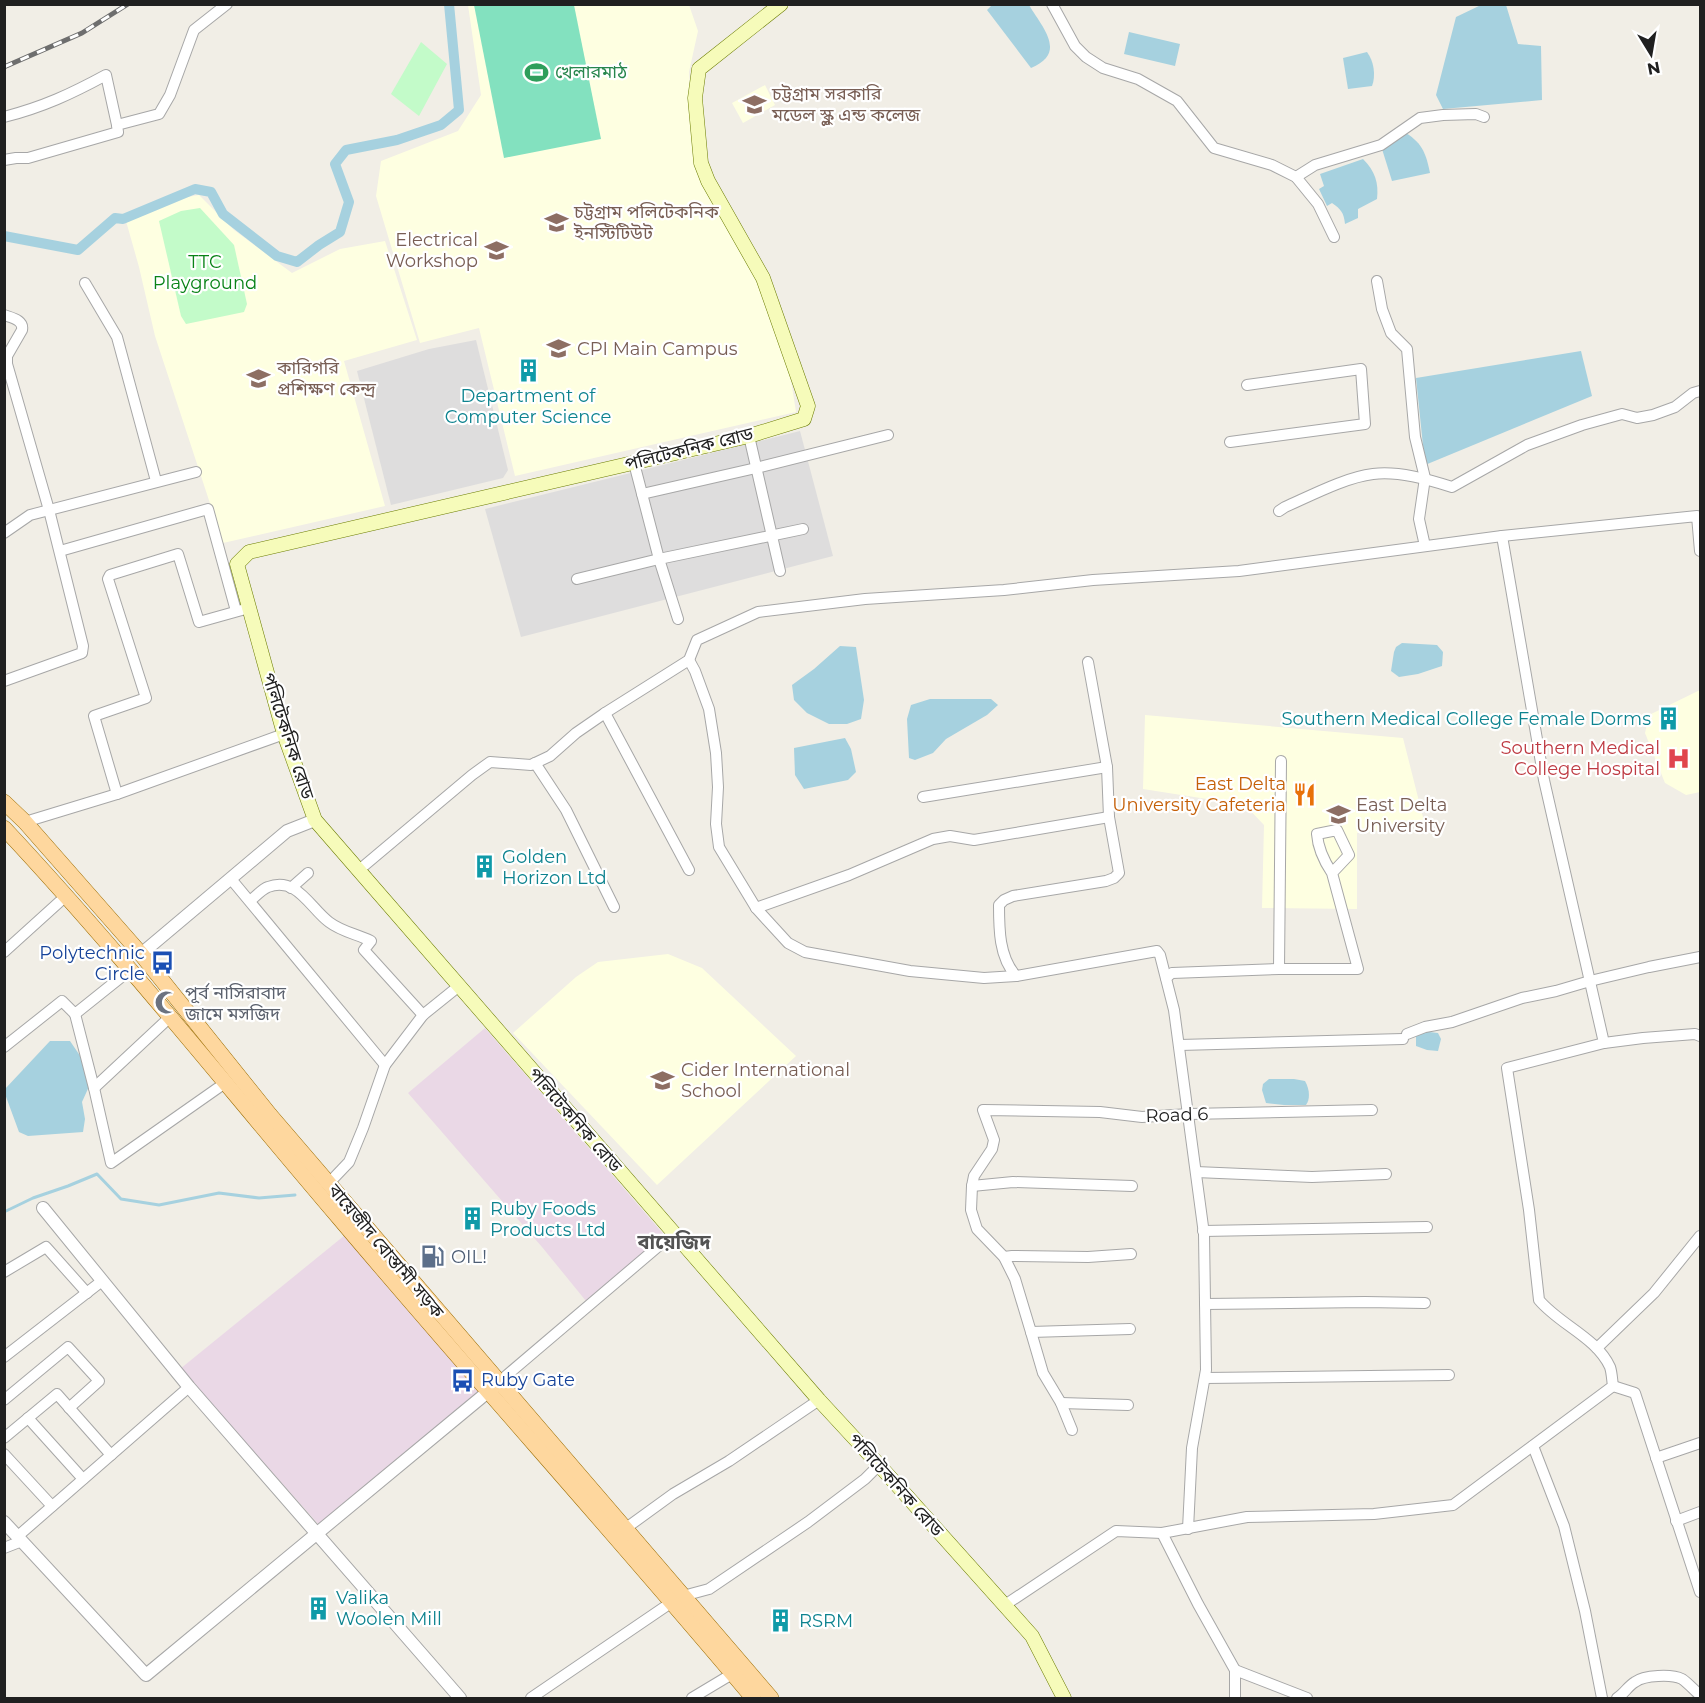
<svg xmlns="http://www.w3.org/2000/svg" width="1705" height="1703" font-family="Montserrat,'Noto Sans Bengali',sans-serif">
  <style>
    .residential { fill: #dedddd }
    .industrial { fill: #ead8e6 }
    .education { fill: #feffe1 }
    .park { fill: #c3fbc9 }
    .pitch { fill: #83e1bf }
    .water { fill: #a6d1df }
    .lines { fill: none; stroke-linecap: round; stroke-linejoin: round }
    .stream { stroke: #a6d1df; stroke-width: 3 }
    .canal { stroke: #a6d1df; stroke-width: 10 }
    .minor-casing { stroke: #a7a7a7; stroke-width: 12 }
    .tertiary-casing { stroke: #a7a7a7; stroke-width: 14 }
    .secondary-casing { stroke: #6b7c02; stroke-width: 15 }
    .primary-casing { stroke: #9c6d00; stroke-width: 16 }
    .minor { stroke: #fff; stroke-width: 10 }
    .tertiary { stroke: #fff; stroke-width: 12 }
    .secondary { stroke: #f6fbba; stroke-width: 14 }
    .primary { stroke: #fed79e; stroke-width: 15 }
    .rail-casing { stroke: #6e6e6e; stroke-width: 5 }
    .rail { stroke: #fff; stroke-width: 3; stroke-dasharray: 9; stroke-linecap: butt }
    .labels { text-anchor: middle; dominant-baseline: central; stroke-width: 4.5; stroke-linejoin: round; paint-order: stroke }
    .leisure-label { font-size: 18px; fill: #27864d; stroke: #fff; text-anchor: start }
    .education-label { font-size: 18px; fill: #785e54; stroke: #fff; text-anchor: start }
    .park-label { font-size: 18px; fill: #098317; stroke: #fff }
    .culture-label { font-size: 18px; fill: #0d838f; stroke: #fff; text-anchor: start }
    .street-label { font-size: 18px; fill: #202020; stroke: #fff }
    .health-label { font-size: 18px; fill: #be3a42; stroke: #fff; text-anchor: end }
    .food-label { font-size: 18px; fill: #c56008; stroke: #fff; text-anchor: end }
    .transit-label { font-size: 18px; fill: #164399; stroke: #fff; text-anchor: end }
    .worship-label { font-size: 18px; fill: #5b616d; stroke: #fff; text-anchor: start }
    .service-label { font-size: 18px; fill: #4e5e75; stroke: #fff; text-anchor: start }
    .neighbourhood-label { font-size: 20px; font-weight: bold; fill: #535353; stroke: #fff }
  </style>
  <rect width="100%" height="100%" fill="#f1eee6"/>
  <g class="residential">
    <path d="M476,340L508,470L503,478L391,505L357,371L429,349Z"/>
    <path d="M800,431L833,556L521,637L485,509Z"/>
  </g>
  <g class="industrial">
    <path d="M485,1028L665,1236L586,1301L542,1247L408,1093Z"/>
    <path d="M350,1231L484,1393L320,1526L180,1369Z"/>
  </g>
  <g class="education">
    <path d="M468,5H689L698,31L689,72L695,163L742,247L777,332L788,361L796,412L515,476L479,328L420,343L376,196L381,161L458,131L481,95Z"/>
    <path d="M765,85L775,105L743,123L732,103Z"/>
    <path d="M199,195L234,230L292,273L340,249L385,241L417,340L344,361L385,506L223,543L155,336L139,267L126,221L182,198Z"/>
    <path d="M1700,690V792L1686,795L1665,783L1645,733L1649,715Z"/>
    <path d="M1145,715L1403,738L1425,825L1357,833V909L1262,908L1264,825L1245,805L1143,789Z"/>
    <path d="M668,954L702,968L796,1056L657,1185L513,1033L576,977L598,962Z"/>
  </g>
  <g class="park">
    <path d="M421,42L447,64L419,116L391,94Z"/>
    <path d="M200,208L234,245L247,304L244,312L186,324L181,316L159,221L181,211Z"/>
  </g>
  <path class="pitch" d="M474,5H574L601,139L504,158Z"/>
  <g class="water">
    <path d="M992,5H1029C1042,27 1068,53 1031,68L987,10Z"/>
    <path d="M1481,5H1506L1518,44L1541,46L1542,100L1443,109L1436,95L1456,17Z"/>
    <path d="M1129,32L1180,44L1175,66L1124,54Z"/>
    <path d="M1367,52C1374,61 1376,76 1372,86L1348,89L1343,58Z"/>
    <path d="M1406,133C1423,144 1426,154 1430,173L1392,181L1382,149Z"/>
    <path d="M1363,159C1375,171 1379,183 1377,199L1358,209V218L1345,224C1344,213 1341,209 1332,203L1327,206L1319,189L1324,186L1320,174Z"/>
    <path d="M1581,351L1592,396L1425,465L1416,378Z"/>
    <path d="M1402,643L1437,645L1443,652L1442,666L1418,674L1399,677L1391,671L1394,652L1396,647Z"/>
    <path d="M840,646L856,647L864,700L861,719L847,724H829L807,713L794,700L792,685L814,669Z"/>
    <path d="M930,699H991L998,705L987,715L946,739L933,753L915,760L909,758L907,719L911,705Z"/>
    <path d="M845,738L851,749L856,772L848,780L804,789L795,775L794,748Z"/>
    <path d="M1421,1031L1438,1033L1441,1039L1438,1051L1427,1050L1416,1046V1034Z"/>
    <path d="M50,1041H70L87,1066L91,1082L82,1102L85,1119L83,1132L28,1136L19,1132L5,1094V1089Z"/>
    <path d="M1269,1079H1294L1305,1081C1309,1088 1311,1098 1306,1105H1284L1266,1103L1262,1090L1263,1084Z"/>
  </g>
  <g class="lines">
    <path class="stream" d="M4,1212L33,1198L68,1186L97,1174L121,1199L159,1205L219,1193L259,1198L295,1195"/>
    <path class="canal" d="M4,236L78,250L115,218L123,219L195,189L211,192L223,214L277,256L297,262L319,245L340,232L349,202L335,164L346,150L397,140L441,125L459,110L449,4"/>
    <defs>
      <g id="minor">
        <path d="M1052,4L1075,46L1086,57L1103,68L1138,79L1177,101L1214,148L1272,165L1296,177L1318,204L1334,237"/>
        <path d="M4,117C43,107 71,94 106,75L117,125"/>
        <path d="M4,160L16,158H28L118,132L117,125L159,114L170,95L194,30L227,4"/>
        <path d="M1296,177L1315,165L1381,145L1420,118L1443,115L1476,114L1484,117"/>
        <path d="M1377,281L1382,309L1391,333L1407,349L1415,437L1425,478L1419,519L1425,546"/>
        <path d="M85,283L117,337L156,481"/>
        <path d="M4,315C12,318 24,320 22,330L7,356V364L49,510L83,646L82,653L4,681"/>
        <path d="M749,436L780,571"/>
        <path d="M1230,442L1365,424L1361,369L1247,385"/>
        <path d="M634,463L659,559L678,619"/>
        <path d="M642,494L756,468L888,435"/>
        <path d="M1279,511L1285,507C1310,496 1346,477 1373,474C1399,471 1427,479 1452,487L1527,445L1582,425L1622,414L1637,418L1653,415L1675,407L1693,393L1700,391"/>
        <path d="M4,533L30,515L196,472"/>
        <path d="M1502,536L1544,780L1604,1043"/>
        <path d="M60,551L208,509L236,611"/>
        <path d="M577,579L659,559L803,529"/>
        <path d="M689,660L695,671L709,709L716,753L718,787L716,824L719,847L756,908L788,943L805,952L910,971L984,978L1016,976L1157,951L1160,955L1174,1010L1204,1234L1206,1370L1192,1448L1188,1529"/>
        <path d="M605,713L689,870"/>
        <path d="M535,763L566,810L614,907"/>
        <path d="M117,794L284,734"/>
        <path d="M923,797L1107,767"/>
        <path d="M25,822L117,794L94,716L146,698L108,579L110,575L178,554L199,622L249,608"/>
        <path d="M359,870L472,775L490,762L531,765L550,756L576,733L605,713L689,660L697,640L758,612L865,599L1004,590L1093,580L1239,571L1502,536L1697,516L1700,551"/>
        <path d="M231,879L385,1065"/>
        <path d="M291,888L308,873"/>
        <path d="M250,901C255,897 262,889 268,887C297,876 310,908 329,922C342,932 357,934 371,941L364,950L423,1015"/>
        <path d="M756,908L849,875L933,839L950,836L974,840L1109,817"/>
        <path d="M4,952L67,895"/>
        <path d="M1279,969L1281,761"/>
        <path d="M1016,976C999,957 999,929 999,905L1004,900L1013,896L1106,881L1114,878L1119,873L1109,817L1107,767L1088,662"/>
        <path d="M1166,978L1172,973L1279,969H1358L1332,873L1349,855L1337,830L1317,834C1318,849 1324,861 1332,873"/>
        <path d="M75,1014L94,1088L111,1163L225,1083"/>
        <path d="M1407,1034L1425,1027L1452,1022L1522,998L1556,991L1590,981L1649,967L1700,957"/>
        <path d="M1180,1045L1403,1039"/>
        <path d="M4,1047L62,1001L75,1014L130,970"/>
        <path d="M94,1088L170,1017"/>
        <path d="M1196,1172L1312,1177L1386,1174"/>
        <path d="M329,1183L349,1162L363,1128L385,1065L423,1015L459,986"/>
        <path d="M972,1186L1013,1182L1132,1186"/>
        <path d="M1203,1231L1427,1227"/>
        <path d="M1004,1257L1012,1256L1088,1257L1131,1254"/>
        <path d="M4,1272L46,1247L87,1293"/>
        <path d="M1205,1304L1365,1302L1425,1303"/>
        <path d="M1130,1329L1031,1332L1015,1279L1004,1257L977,1229L971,1210L972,1186L974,1176L992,1149L994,1140L983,1110L1100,1112L1142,1117L1189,1114L1372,1110"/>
        <path d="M1031,1332L1043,1373L1061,1403L1072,1430"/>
        <path d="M1597,1348L1654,1293L1700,1236"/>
        <path d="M4,1357L102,1281"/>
        <path d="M1205,1378L1449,1375"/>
        <path d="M500,1381L674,1233"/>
        <path d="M1613,1386L1635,1393L1700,1592"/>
        <path d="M4,1400L68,1347L99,1381L69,1408"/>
        <path d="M1061,1403L1128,1405"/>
        <path d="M28,1418L83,1479"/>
        <path d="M4,1438L57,1394L111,1455"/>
        <path d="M1533,1446L1564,1526L1585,1611L1602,1698"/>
        <path d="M4,1454L52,1506"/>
        <path d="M1656,1458L1700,1443"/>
        <path d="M1676,1521L1700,1512"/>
        <path d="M622,1531L673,1494L729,1461L819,1400"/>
        <path d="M1162,1533L1198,1604L1235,1670V1698"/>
        <path d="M18,1536L189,1387"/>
        <path d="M4,1548L22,1541"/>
        <path d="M1005,1605L1116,1531L1162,1533L1247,1517L1374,1514L1453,1505L1613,1386C1612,1380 1612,1373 1610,1367C1596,1337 1560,1325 1539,1300L1529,1210L1507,1068L1604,1043L1643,1038L1695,1034L1700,1036"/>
        <path d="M1235,1670L1307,1698"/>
        <path d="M531,1698L672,1602L683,1596L709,1589L808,1522L865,1479L879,1465"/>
        <path d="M692,1698L732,1674"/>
        <path d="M1617,1698C1624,1694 1628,1686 1635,1682C1644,1675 1672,1674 1682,1679C1688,1683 1694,1690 1700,1695"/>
      </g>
      <g id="tertiary">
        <path d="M141,954L287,831L315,820"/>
        <path d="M43,1208L189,1387L460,1698"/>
        <path d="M4,1522L146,1675L495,1386"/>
      </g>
      <path id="secondary" d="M781,4L699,69L695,98L701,163L708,181L763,278L808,406L804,419L749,436L249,552L237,564L284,734L315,820L819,1400L879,1465L1032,1636L1064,1698"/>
      <g id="primary">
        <path d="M4,802L25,822L141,954L270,1115L771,1698"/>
        <path d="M4,828C121,953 228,1088 339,1218C475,1379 617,1536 753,1698"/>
      </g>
    </defs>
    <use href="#minor" class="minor-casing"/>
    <use href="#tertiary" class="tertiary-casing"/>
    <use href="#secondary" class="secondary-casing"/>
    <use href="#primary" class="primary-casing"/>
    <use href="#minor" class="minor"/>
    <use href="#tertiary" class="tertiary"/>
    <use href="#secondary" class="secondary"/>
    <use href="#primary" class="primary"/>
    <defs>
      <path id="rail" d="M4,67L82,33L128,4"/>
    </defs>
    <use href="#rail" class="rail-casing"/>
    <use href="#rail" class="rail"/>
  </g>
  <defs>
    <symbol id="stadium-bare" viewBox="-9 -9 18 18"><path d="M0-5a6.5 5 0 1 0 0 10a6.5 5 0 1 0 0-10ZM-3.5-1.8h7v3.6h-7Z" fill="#2e9e5b" stroke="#fff" stroke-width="2.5" paint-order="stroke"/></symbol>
    <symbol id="university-bare" viewBox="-9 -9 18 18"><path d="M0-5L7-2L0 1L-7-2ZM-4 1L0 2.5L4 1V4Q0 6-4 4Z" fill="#8d6e63" stroke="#fff" stroke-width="2.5" paint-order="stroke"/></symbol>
    <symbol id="building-bare" viewBox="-9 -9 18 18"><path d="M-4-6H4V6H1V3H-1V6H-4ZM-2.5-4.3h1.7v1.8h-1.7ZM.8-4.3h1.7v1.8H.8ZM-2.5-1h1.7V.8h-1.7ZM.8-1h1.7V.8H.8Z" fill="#0f9aa8" stroke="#fff" stroke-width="2.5" paint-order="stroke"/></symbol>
    <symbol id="school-bare" viewBox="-9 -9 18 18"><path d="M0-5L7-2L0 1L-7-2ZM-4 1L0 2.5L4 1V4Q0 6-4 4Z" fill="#8d6e63" stroke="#fff" stroke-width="2.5" paint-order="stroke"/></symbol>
    <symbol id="hospital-bare" viewBox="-9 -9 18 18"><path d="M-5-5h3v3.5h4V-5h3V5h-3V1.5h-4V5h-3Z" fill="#e0444e" stroke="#fff" stroke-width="2.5" paint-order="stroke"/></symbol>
    <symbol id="restaurant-bare" viewBox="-9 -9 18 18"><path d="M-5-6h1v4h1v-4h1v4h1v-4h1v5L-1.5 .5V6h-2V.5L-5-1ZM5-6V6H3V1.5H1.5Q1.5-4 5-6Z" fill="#e8710a" stroke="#fff" stroke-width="2.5" paint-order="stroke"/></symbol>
    <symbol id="bus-bare" viewBox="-9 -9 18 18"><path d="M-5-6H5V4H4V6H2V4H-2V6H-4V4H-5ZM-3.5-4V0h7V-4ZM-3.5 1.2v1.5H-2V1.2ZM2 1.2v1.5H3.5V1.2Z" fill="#1a4fb4" stroke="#fff" stroke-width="2.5" paint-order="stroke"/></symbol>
    <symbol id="mosque-bare" viewBox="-9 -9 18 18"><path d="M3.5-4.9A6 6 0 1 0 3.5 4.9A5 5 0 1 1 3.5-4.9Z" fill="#6b7280" stroke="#fff" stroke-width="2.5" paint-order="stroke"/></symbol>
    <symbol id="fuel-bare" viewBox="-9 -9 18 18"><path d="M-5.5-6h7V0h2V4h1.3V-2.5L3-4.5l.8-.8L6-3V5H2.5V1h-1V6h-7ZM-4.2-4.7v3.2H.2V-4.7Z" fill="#5c6f8a" stroke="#fff" stroke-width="2.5" paint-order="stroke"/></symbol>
  </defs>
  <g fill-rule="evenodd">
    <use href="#stadium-bare" x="520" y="56" width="33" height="33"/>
    <use href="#university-bare" x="738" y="88" width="33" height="33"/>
    <use href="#university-bare" x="540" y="206" width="33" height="33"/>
    <use href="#university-bare" x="480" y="234" width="33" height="33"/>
    <use href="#university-bare" x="542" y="332" width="33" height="33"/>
    <use href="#building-bare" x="512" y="354" width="33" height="33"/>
    <use href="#school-bare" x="242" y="362" width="33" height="33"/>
    <use href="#building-bare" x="1652" y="702" width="33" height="33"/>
    <use href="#hospital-bare" x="1662" y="742" width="33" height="33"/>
    <use href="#restaurant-bare" x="1288" y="778" width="33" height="33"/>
    <use href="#university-bare" x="1322" y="798" width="33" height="33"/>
    <use href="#building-bare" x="468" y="850" width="33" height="33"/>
    <use href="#bus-bare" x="146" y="946" width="33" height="33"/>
    <use href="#mosque-bare" x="150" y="986" width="33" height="33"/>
    <use href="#school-bare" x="646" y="1064" width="33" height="33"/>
    <use href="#building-bare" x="456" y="1202" width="33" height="33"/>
    <use href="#fuel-bare" x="416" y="1240" width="33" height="33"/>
    <use href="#bus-bare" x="446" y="1364" width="33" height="33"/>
    <use href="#building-bare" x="302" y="1592" width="33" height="33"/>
    <use href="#building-bare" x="764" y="1604" width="33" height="33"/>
  </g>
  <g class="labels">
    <g class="leisure-label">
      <text x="555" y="72">খেলারমাঠ</text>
    </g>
    <g class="education-label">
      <text x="772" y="94">চট্টগ্রাম সরকারি<tspan x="772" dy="21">মডেল স্কুল এন্ড কলেজ</tspan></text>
      <text x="574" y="212">চট্টগ্রাম পলিটেকনিক<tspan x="574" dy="21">ইনস্টিটিউট</tspan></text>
      <text x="478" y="240" text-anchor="end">Electrical<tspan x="478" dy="21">Workshop</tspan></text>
      <text x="577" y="349">CPI Main Campus</text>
      <text x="277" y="368">কারিগরি<tspan x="277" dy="21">প্রশিক্ষণ কেন্দ্র</tspan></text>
      <text x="1356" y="805">East Delta<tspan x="1356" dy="21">University</tspan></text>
      <text x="681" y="1070">Cider International<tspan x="681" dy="21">School</tspan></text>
    </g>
    <g class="park-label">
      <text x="205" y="262">TTC<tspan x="205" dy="21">Playground</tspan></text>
    </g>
    <g class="culture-label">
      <text x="528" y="396" text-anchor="middle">Department of<tspan x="528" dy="21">Computer Science</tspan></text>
      <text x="1651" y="719" text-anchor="end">Southern Medical College Female Dorms</text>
      <text x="502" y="857">Golden<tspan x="502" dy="21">Horizon Ltd</tspan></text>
      <text x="490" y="1209">Ruby Foods<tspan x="490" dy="21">Products Ltd</tspan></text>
      <text x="336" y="1598">Valika<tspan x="336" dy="21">Woolen Mill</tspan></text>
      <text x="799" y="1621">RSRM</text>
    </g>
    <g class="street-label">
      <text transform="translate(689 449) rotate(-14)">পলিটেকনিক রোড</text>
      <text transform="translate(288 736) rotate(72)">পলিটেকনিক রোড</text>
      <text transform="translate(1177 1115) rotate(-2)">Road 6</text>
      <text transform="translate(575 1120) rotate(49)">পলিটেকনিক রোড</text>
      <text transform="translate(386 1251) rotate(50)">বায়েজীদ বোস্তামী সড়ক</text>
      <text transform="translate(896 1485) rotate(48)">পলিটেকনিক রোড</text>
    </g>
    <g class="health-label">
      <text x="1660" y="748">Southern Medical<tspan x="1660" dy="21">College Hospital</tspan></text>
    </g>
    <g class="food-label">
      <text x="1286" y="784">East Delta<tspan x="1286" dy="21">University Cafeteria</tspan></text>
    </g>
    <g class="transit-label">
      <text x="145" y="953">Polytechnic<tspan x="145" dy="21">Circle</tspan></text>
      <text x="481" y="1380" text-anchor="start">Ruby Gate</text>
    </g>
    <g class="worship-label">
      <text x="185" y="993">পূর্ব নাসিরাবাদ<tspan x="185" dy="21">জামে মসজিদ</tspan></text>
    </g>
    <g class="service-label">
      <text x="451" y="1257">OIL!</text>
    </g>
    <g class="neighbourhood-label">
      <text x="674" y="1242">বায়েজিদ</text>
    </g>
  </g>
  <rect width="1705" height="1703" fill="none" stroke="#202020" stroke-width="12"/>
  <g transform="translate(1651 54) rotate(169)" stroke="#ffffff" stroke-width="4.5" paint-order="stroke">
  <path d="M0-4.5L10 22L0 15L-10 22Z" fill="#202020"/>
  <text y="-9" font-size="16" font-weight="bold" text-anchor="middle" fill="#202020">N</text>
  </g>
</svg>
